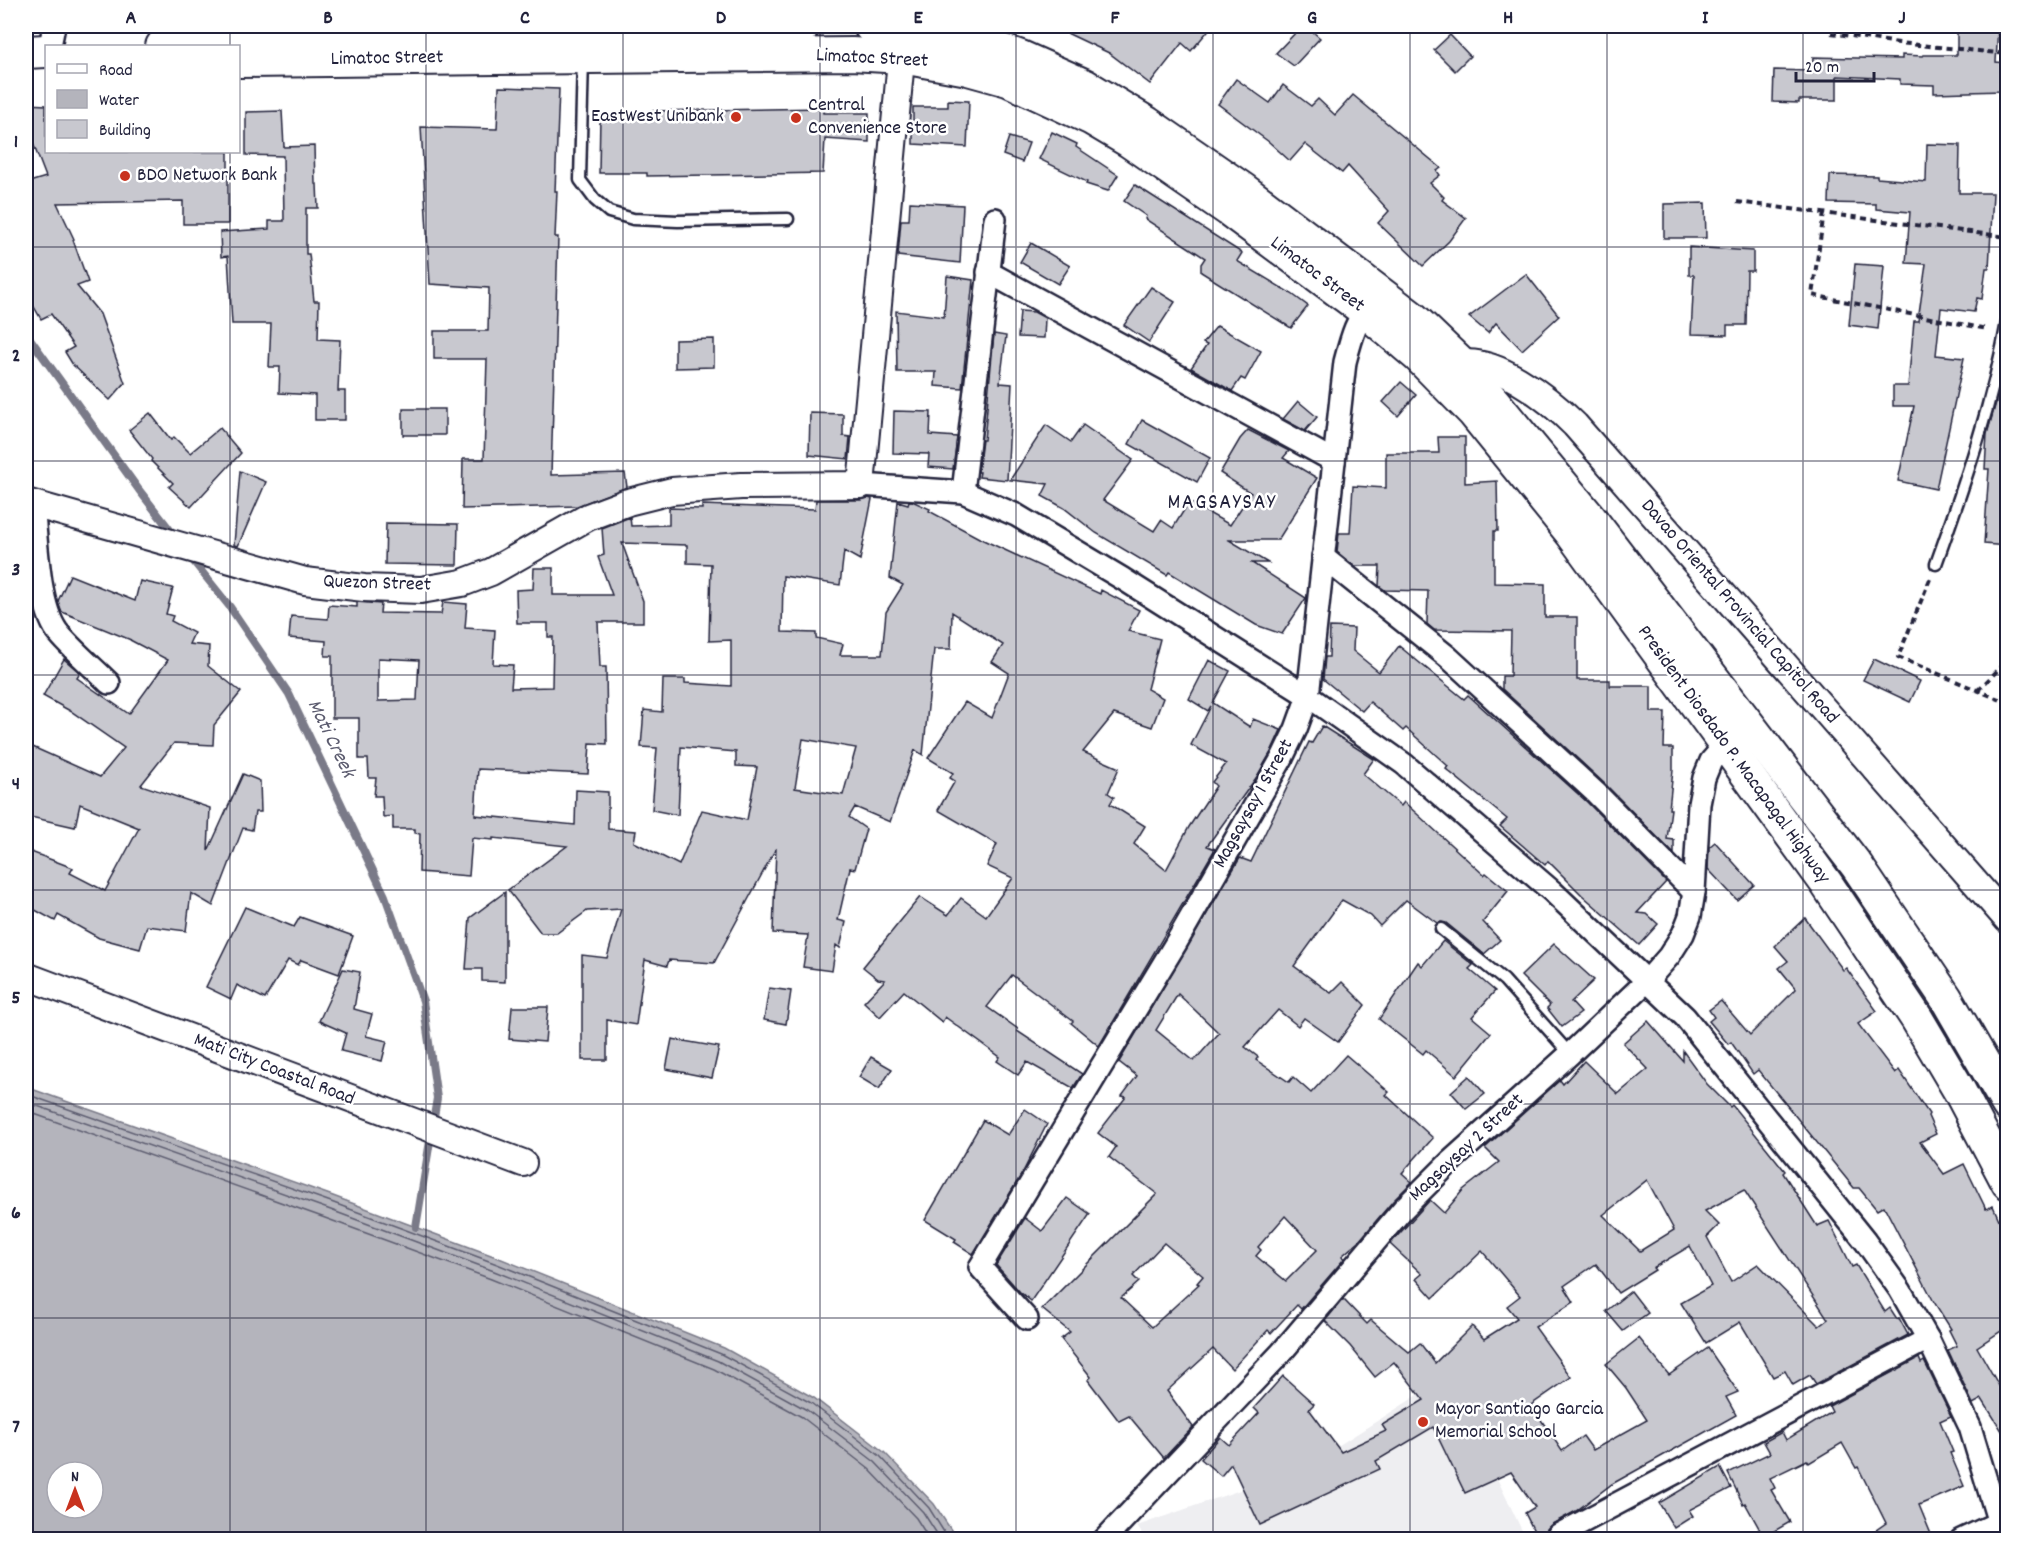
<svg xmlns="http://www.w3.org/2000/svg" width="2033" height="1565" font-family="Dekko,sans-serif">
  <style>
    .built { fill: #eeeef1 }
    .water { fill: #b4b4bc; stroke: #7a7a88; stroke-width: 1.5; fill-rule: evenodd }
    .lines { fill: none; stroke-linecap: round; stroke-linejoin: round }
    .shore { stroke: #5c5c6f; stroke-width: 1.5 }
    .stream { stroke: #7a7a88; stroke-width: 8 }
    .building { fill: #c8c8cf; stroke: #22223b; stroke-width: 1.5; fill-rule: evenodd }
    .service-casing { stroke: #22223b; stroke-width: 15 }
    .minor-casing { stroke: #22223b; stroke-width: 26 }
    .tertiary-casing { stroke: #22223b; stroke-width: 30 }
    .primary-casing { stroke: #22223b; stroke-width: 36 }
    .path { stroke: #22223b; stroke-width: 4; stroke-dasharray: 6 4.5; stroke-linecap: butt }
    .service { stroke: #fff; stroke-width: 10 }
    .minor { stroke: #fff; stroke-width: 21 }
    .tertiary { stroke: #fff; stroke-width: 26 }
    .primary { stroke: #fff; stroke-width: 32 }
    .grid { fill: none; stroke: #22223b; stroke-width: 1.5; stroke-opacity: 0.55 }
    .poi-dot { fill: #c8321e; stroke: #fff; stroke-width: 2 }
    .labels { text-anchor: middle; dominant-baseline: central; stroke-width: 5; stroke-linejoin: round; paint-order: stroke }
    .street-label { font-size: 20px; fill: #22223b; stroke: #fff }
    .poi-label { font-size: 20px; fill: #22223b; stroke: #fff; text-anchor: start }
    .water-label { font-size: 21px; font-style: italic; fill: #5c5c6f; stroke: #fff }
    .quarter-label { font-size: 22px; letter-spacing: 1.5px; fill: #22223b; stroke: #fff }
    .neatline { fill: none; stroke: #22223b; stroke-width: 2 }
    .grid-label { font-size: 20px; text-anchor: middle; font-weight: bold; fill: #22223b }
  </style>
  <rect width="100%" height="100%" fill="#fff"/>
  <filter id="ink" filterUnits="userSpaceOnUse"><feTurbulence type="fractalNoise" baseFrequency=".0167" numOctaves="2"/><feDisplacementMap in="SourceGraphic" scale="12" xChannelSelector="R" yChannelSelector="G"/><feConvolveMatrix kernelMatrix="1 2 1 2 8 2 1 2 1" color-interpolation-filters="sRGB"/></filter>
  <g filter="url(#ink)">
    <path class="built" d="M1448,1376L1526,1539L1146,1540L1137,1526L1303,1468Z"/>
    <path class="water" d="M26,1087L333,1196L499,1258L724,1348L814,1398L884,1452L934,1504L957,1539H26ZM57,1472H93V1508H57Z"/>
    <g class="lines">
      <g class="shore">
        <path d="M26,1094L331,1202L497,1264L721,1354L811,1403L880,1456L929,1508L949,1540"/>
        <path d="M26,1102L328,1209L494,1271L718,1361L807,1410L875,1462L923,1512L941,1540"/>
        <path d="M26,1111L325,1218L491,1279L714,1369L802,1417L869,1469L916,1518L930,1540"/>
      </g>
      <g class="stream">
        <path d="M26,333L139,490L174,535"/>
        <path d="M190,557L230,607L289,694L385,896L423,1001L437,1098L416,1227"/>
      </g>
    </g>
    <g class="building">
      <path d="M1052,26H1212L1191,51L1182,43L1150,84L1109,53Z"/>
      <path d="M1302,26H1306L1320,38L1294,66L1276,53Z"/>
      <path d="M1957,26H1998L1996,62L2005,63L2002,91L1934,93V85L1900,84V79L1837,76V100H1799V103L1773,102L1774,70L1812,71L1813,57L1902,59V55L1923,56V55H1957Z"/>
      <path d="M1450,35L1470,56L1455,71L1434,50Z"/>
      <path d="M1236,79L1270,103L1283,85L1311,106L1318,99L1335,115L1353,95L1441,168L1437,171L1440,175L1430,183L1444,197L1442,200L1466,218L1449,241L1423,266L1378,223L1389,211L1348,166L1342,173L1305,144L1290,161L1269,142L1218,104Z"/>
      <path d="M499,87L559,89L555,191H557L555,237H558L551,475L625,473L627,487L577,506L462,509L463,459H484L487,359H434V331H488L489,288L430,284L421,127L497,129Z"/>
      <path d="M948,100L969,101L967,147L913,144V107H948Z"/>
      <path d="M26,104L46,105V152H228V224H183V201L57,203L74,239L73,240L88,282L77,286L100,314L125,383L110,400L73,365L65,352L74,347L51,314L41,319L26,293V269L34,265L26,248V208L33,205L26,183L46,177L26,125Z"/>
      <path d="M823,108V113H869V142L825,139L823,173L647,176V173H599L600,116L649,117V111Z"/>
      <path d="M282,111L284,147L314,146L315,184H317L318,208H306V254H309L314,301H319L318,339L340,340L338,391H345V420H315V395L279,393L280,367H269L271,324H232L228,256L221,257L220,232L269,229V221H284L283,156L246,155V112Z"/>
      <path d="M1052,132L1077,144L1076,147L1118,175L1108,191L1086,184L1087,182L1039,159Z"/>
      <path d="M1009,137L1029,143L1022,162L1003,155Z"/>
      <path d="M1927,144L1960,145L1959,193H1993L1989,268H1986L1982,299L1977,298L1974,312L1941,308L1936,355L1964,358L1936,489L1898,481L1914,406H1893V386H1908L1914,321H1918L1926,264L1906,263L1910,212L1876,209V204L1829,203L1830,175L1877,176V178L1926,182Z"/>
      <path d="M1135,185L1242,253L1237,261L1292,294L1308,306L1291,328L1201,272V264L1205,258L1145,219L1146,216L1124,201Z"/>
      <path d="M910,202L963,205L960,263L898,256L901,220H909Z"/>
      <path d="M1705,203L1706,238H1664V204Z"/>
      <path d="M1031,243L1070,266L1058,284L1020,262Z"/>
      <path d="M1689,247L1753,251V271H1747L1746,325H1727V335L1691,334L1694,275H1689Z"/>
      <path d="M1855,264L1884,266L1878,329L1849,325Z"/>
      <path d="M1526,274L1559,316L1522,350L1496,323L1488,333L1469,317Z"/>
      <path d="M947,276L973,280L962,388L935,386L936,372H897L896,311L944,317Z"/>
      <path d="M1151,287L1175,302L1149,342L1124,325Z"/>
      <path d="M1020,311L1034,312L1045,318L1044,338L1018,337Z"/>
      <path d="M1217,326L1261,351L1245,380L1241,378L1232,391L1191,368L1207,345L1203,343Z"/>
      <path d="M994,334L1006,336L1000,383L1012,384L1007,480L979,477L980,472H978L982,440H984Z"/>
      <path d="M714,339V367L675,368V340Z"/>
      <path d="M2003,378H2007V546L1984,544L1989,469H1985L1987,434Z"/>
      <path d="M1401,382L1416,395L1398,416L1383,402Z"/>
      <path d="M1298,401L1317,417L1305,431L1283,419Z"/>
      <rect x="403" y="409" width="42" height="26"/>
      <path d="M894,411L931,412L930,435L957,437L953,469L928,467L929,454L893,453Z"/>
      <path d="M150,413L171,440L174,437L190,453L220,428L241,453L191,507L169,487L173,483L151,461L152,459L129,430Z"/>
      <path d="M810,413L843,414V436L850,437L848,459L809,455Z"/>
      <path d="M1142,420L1210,458L1197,482L1129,444Z"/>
      <path d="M1046,425L1071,442L1083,425L1133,460L1103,500L1154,531L1161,520L1173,528L1189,502L1230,525L1251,493L1220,473L1240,439L1248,430L1289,451L1283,458L1317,478L1278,540H1229L1268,563H1252L1306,598L1282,634L1256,625L1169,572L1167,575L1096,533L1064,508L1042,496L1048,484L1010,480Z"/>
      <path d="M1438,437H1465V483L1497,481L1498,531H1494V583L1545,584V617H1577V680H1610V686H1651V712H1665L1664,748H1673V770L1669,809H1671L1667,839L1674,840V854L1605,784L1502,689V676H1510L1511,631L1434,630L1427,624L1428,591L1385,590L1379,586L1380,566H1354L1337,552L1339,533H1350L1353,486L1386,488V453H1439Z"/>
      <path d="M240,471L266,482L238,546L234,545Z"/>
      <path d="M868,498L872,499L860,560L844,551L840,585L783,576L782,632L816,633V638L843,644L840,655H882L886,612L903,585L890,578L898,501L908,504L909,501H912L930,509L929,511L981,539L1100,594L1101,590L1139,610L1128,631L1160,639L1147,689L1163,698L1152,727L1114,714L1083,752L1119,768L1108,793L1114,797L1110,804L1145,826L1134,844L1166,870L1189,827L1216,786L1212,782L1226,764L1191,745L1211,706L1208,711L1189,699L1209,660L1230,671L1213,703L1250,727L1253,719L1281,730L1271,752L1256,778L1207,846L1215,849L1099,1046L1071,1023L1073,1021L1012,975L987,1007L1018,1029L1017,1031L1082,1074L1073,1088L1027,1062L1018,1075L997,1061L1000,1057L945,1017L942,1022L904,991L880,1017L864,1002L885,980L878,979L863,967L920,897L948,915L961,898L986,916L1013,878L987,866L997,844L938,810L955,781L950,778L953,773L928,758L965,702L992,718L1009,673L992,662L1003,645L952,612L951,649H934L923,755L915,750L890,822L855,807L849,817L866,829L855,869L850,868L838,920L846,922L840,948L836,945L832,971L803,967L808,935L773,933L776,848L714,963L669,960L667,966L645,960L636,1025L607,1020V1060H582V955L607,958L621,909L587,911L557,933H541L508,890L567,846L493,838V840L472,838L469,876L419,872L420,834L415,833V829H393V816L383,817L382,796H374L376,778H369L368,759H359V718H332V656H325L326,641L289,638L291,616L328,619L329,605L357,607V602L381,604L380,613L441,614L443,602L467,604L465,628L495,630L493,664L513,665L511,688L552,687L553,637H548V623H517L516,590L533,589L534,568H553V595H612L598,557L604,555L602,528L630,517L631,526L669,525V508L702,509V505L815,509L816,500H861ZM622,543L687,545V563L711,564L709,641L731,640V686L685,683V679H663L662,712L644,710L641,747L657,748L652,810L678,815L681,747L736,752V766L757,767L747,820L702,810L679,865L634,842L636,831L608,829V792L576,790L575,825L475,815L478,769L588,774L590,743L607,744L606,667H600L598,622H643V601ZM378,658L419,660L417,700L378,701ZM803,739L856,748L843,795L795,788Z"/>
      <path d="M386,523L458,524L457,565L385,564Z"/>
      <path d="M70,575L135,601L140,581L173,588L166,614L173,616L171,621L194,633L189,644L209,646L208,666L241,692L214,725L213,745L174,743L141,785L210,808L208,851L243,774L260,781L261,812H255L252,830L243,828L213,906L191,893L186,931L147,926L140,949L99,938L58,915L55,921L26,905V850L73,868L70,873L105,891L139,828L80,804L75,827L26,816V744L100,777L124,748L72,712L43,696L64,659L80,673L77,678L129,714L168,660L130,640H131L62,612L58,601Z"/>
      <path d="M1330,627L1354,628L1353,651L1379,672L1399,646L1464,699L1468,695L1587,802L1666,882L1637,913L1647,914L1658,924L1639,945L1582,895L1548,861L1545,865L1500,826L1507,819L1446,769L1448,766L1406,728L1403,731L1370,702L1362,711L1323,679L1325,657H1329Z"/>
      <path d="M1874,659L1920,681L1910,702L1863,680Z"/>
      <path d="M1322,726L1374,759L1363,774L1401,806L1404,802L1484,875L1486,873L1508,891L1483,922L1500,940L1484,954L1446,923L1442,922L1437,923L1406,900L1380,926L1371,916L1342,900L1294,966L1331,993L1342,982L1365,1005L1338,1042L1304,1018L1298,1026L1278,1010L1245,1047L1258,1057L1256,1060L1289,1082L1293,1077L1311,1093L1346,1055L1389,1092L1386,1095L1433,1138L1402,1173L1412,1182L1393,1201L1359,1241L1342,1256L1344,1259L1301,1309L1297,1305L1271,1333L1268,1330L1232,1369L1213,1349L1167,1391L1193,1427L1164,1458L1129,1416L1119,1421L1088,1380L1091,1377L1061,1339L1070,1332L1042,1309L1157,1194L1109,1157L1116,1147L1098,1133L1126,1097L1122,1096L1137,1076L1119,1062L1240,858L1251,862L1309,742L1312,743ZM1178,994L1219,1033L1194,1061L1156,1030ZM1285,1216L1317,1250L1286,1281L1256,1256L1261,1250L1258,1247ZM1164,1243L1203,1276L1197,1283L1199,1284L1152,1327L1121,1298L1139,1282L1133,1276Z"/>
      <path d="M1715,842L1754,885L1737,900L1708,869L1709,847Z"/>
      <path d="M505,892V982L482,981V969H466L470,918Z"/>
      <path d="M245,907L294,927L300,917L353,936L339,974L301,960L298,965L288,960L265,999L237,985L231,999L206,987Z"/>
      <path d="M1805,918L1843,970L1846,968L1877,1011L1858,1024L1895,1073L1899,1070L1929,1114L1928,1116L1936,1134L1920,1142L1944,1174L1964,1164L1986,1209L1993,1206L2007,1238V1327L1977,1347L2007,1400V1439L1982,1399L1973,1404L1948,1350L1957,1346L1949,1330L1951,1329L1934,1302L1884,1206L1877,1210L1859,1188H1854L1758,1070L1753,1074L1731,1042L1728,1044L1709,1021L1714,1017L1709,1010L1721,1001L1750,1035L1796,989L1779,968L1788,961L1775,946Z"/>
      <path d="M1443,941L1473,965L1469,969L1495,991L1472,1017L1491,1033L1456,1076L1426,1050L1423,1054L1379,1019L1418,962L1422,966Z"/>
      <path d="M1554,944L1594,980L1571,1002L1581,1013L1562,1027L1547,1008L1550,1005L1521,976Z"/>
      <path d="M343,969L360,972L354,1009L372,1014L366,1036L387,1041L382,1061L341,1051L346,1033L319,1021Z"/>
      <path d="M769,988L791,991L786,1024L764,1020Z"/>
      <path d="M512,1007H548L545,1042L509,1039Z"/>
      <path d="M1648,1021L1683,1061V1051L1707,1084L1730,1107L1732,1105L1785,1171L1783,1173L1817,1226L1829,1221L1852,1267L1856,1265L1885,1312L1890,1308L1897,1319L1899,1318L1908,1335L1816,1384L1810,1375L1793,1385L1785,1371L1773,1377L1740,1322L1706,1343L1681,1303L1711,1286L1690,1246L1653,1268L1655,1270L1618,1293L1596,1264L1564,1286L1574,1302L1535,1327L1571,1377L1531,1405L1562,1451L1583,1436L1593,1450L1647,1420L1626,1388L1606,1364L1639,1338L1669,1375L1708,1348L1738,1392L1726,1397L1736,1415L1612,1484L1576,1511L1552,1524L1547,1529L1546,1539H1538L1525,1513L1535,1507L1511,1472L1465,1493L1433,1427L1376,1461L1380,1469L1260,1525L1231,1464L1221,1476L1201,1459L1220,1437L1229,1445L1259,1413L1254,1408L1283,1376L1314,1404L1309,1409L1341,1452L1386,1431L1382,1425L1424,1400L1394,1362L1375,1377L1350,1346L1325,1321L1343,1299L1367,1324L1371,1320L1409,1352L1420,1343L1435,1363L1472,1326L1484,1339L1517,1318L1507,1306L1520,1296L1482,1251L1433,1298L1416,1279L1422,1274L1390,1244L1430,1200L1444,1213L1463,1190L1499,1162L1485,1148L1560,1080L1563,1084L1584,1061L1618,1094L1648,1069L1623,1043ZM1647,1180L1674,1230L1640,1251L1603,1215ZM1744,1190L1828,1319L1819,1326L1758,1264L1731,1282L1707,1237L1719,1225L1705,1211Z"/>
      <path d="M672,1039L719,1047L712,1078L666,1069Z"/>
      <path d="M871,1057L892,1069L879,1089L859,1077Z"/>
      <path d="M1469,1076L1485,1094L1466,1109L1451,1092Z"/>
      <path d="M1025,1109L1047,1124L1023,1172L973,1254L954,1242L956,1239L925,1220L983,1120L1008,1135Z"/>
      <path d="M1067,1198L1090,1214L1031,1301L1020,1292L996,1265L1025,1218L1042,1231Z"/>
      <path d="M1631,1291L1648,1313L1623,1331L1606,1311Z"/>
      <path d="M1919,1358L1921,1363L1924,1361L1951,1416L1940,1421L1953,1452L1950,1453L1964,1486L1919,1505L1933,1539H1863L1886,1523L1858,1467L1856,1468L1842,1443L1809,1463L1807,1460L1770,1478L1775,1488L1771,1490L1790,1522L1764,1537L1745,1503L1743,1504L1728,1473L1770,1453L1764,1442L1782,1432L1786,1440L1832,1412L1829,1406Z"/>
      <path d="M1720,1467L1731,1488L1689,1510L1693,1516L1674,1528L1659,1503Z"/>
    </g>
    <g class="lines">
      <defs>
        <g id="service">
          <path d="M583,58L580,180L595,200L609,212L633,219L678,221L788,219"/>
          <path d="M1936,564C1965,483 1993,402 2008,317"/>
          <path d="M1441,929L1504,980L1570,1054"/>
        </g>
        <g id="minor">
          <path d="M50,46L54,26"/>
          <path d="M988,272L1334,461"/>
          <path d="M861,485L963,492L1016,515L1123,579L1308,696L1404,764L1553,892L1685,1017L1865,1241L1900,1290L1928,1339L1970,1427L2004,1540"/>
          <path d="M963,492L995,219"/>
          <path d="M33,505C37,539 38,604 57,631C69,647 94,668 109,683"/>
          <path d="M1323,557L1448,657L1596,793L1694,892"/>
          <path d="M1027,1319L980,1267L1176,943L1282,758L1296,729L1308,696L1345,362C1351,339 1356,318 1373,301"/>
          <path d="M1558,1535L1928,1339"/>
          <path d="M1104,1540L1281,1353L1403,1209L1451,1161L1570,1054L1647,981L1669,956L1683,934L1690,916L1694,892L1699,804L1704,778L1711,761L1733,736"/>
          <path d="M1961,1540L2008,1518"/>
        </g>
        <g id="tertiary">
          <path d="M1452,367C1488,349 1551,401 1575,425L2008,920"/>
          <path d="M26,502L305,581L364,588L421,590L462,583L491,572L588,517L628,502L672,491L741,486L861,485L903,39"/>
          <path d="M26,976L523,1163"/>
        </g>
        <g id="primary">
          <path d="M870,26L904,27L950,35L987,45L1021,57L1084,85L1147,123L1244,190L1413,318L1460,363L1494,402L1590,518L1857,866L1946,998L2008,1105"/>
          <path d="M162,46L205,34L803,26"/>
          <path d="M26,52L46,51"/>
          <path d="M238,61L852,54L902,57L968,69L1008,80L1092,119L1129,141L1229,210L1364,310L1418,356L1473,412L1572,534L1826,883L1917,1019L1959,1090L2008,1183"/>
        </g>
      </defs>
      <use href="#service" class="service-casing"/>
      <use href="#minor" class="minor-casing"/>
      <use href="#tertiary" class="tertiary-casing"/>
      <use href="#primary" class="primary-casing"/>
      <g class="path">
        <path d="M1831,33L1899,43L2008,54"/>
        <path d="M1737,202L2008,237"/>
        <path d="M1824,213L1812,295L1987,329"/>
        <path d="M1930,579L1898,657L2008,703"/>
        <path d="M1978,690L2008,660"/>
      </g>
      <use href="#service" class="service"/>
      <use href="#minor" class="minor"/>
      <use href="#tertiary" class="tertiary"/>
      <use href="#primary" class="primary"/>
    </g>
  </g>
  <path class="grid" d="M230,26V46M426,26V1540M623,26V1540M820,26V1540M1016,26V1540M1213,26V1540M1410,26V1540M1607,26V1540M1803,26V1540M230,152V1540M26,247H2008M26,461H2008M26,675H2008M26,890H2008M26,1104H2008M26,1318H2008"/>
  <g class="poi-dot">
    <circle cx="736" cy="117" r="6"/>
    <circle cx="796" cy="118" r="6"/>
    <circle cx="125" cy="176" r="6"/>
    <circle cx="1423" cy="1422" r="6"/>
  </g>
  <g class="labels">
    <g class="street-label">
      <text transform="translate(387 59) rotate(-1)">Limatoc Street</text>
      <text transform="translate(872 59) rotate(3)">Limatoc Street</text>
      <text transform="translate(1317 275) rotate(37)">Limatoc Street</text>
      <text transform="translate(377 584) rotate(2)">Quezon Street</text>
      <text transform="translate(1739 612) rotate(49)">Davao Oriental Provincial Capitol Road</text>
      <text transform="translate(1733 755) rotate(54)">President Diosdado P. Macapagal Highway</text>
      <text transform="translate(1254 804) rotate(-61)">Magsaysay 1 Street</text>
      <text transform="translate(274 1070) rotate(21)">Mati City Coastal Road</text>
      <text transform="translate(1467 1148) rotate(-43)">Magsaysay 2 Street</text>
    </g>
    <g class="poi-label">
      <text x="808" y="106">Central<tspan x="808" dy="23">Convenience Store</tspan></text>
      <text x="724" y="117" text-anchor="end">EastWest Unibank</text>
      <text x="137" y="176">BDO Network Bank</text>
      <text x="1435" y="1410">Mayor Santiago Garcia<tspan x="1435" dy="23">Memorial School</tspan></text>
    </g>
    <g class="water-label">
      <text transform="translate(330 739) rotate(64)">Mati Creek</text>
    </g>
    <g class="quarter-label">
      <text x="1222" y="503">MAGSAYSAY</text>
    </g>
  </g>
  <rect width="2033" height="1565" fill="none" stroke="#fff" stroke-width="66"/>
  <rect x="45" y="45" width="195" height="108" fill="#ffffff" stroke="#a7a7b1" stroke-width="1.5"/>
  <rect x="57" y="64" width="30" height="9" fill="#ffffff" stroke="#a7a7b1" stroke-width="1.5"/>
  <text x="99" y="75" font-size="18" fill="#22223b">Road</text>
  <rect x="57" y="90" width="30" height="18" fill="#b4b4bc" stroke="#a7a7b1" stroke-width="1.5"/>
  <text x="99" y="105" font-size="18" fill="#22223b">Water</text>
  <rect x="57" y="120" width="30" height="18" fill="#c8c8cf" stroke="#a7a7b1" stroke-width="1.5"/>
  <text x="99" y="135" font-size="18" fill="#22223b">Building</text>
  <g transform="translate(75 1490)"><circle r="28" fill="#ffffff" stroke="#a7a7b1" stroke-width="1.5"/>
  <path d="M0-4.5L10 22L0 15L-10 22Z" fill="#c8321e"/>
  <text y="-9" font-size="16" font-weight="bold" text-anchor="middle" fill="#22223b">N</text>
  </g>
  <path d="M1796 72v9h78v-9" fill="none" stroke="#22223b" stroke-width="3"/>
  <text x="1805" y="72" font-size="18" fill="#22223b" stroke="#ffffff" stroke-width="4.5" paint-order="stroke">20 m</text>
  <rect x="33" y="33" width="1967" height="1499" class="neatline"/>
  <g class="grid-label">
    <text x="131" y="23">A</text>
    <text x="328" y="23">B</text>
    <text x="525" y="23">C</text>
    <text x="721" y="23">D</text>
    <text x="918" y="23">E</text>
    <text x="1115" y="23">F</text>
    <text x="1312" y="23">G</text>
    <text x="1508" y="23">H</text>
    <text x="1705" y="23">I</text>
    <text x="1902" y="23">J</text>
    <text x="16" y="147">1</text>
    <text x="16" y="361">2</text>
    <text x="16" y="575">3</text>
    <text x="16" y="789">4</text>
    <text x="16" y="1003">5</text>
    <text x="16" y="1218">6</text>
    <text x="16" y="1432">7</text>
  </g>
</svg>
